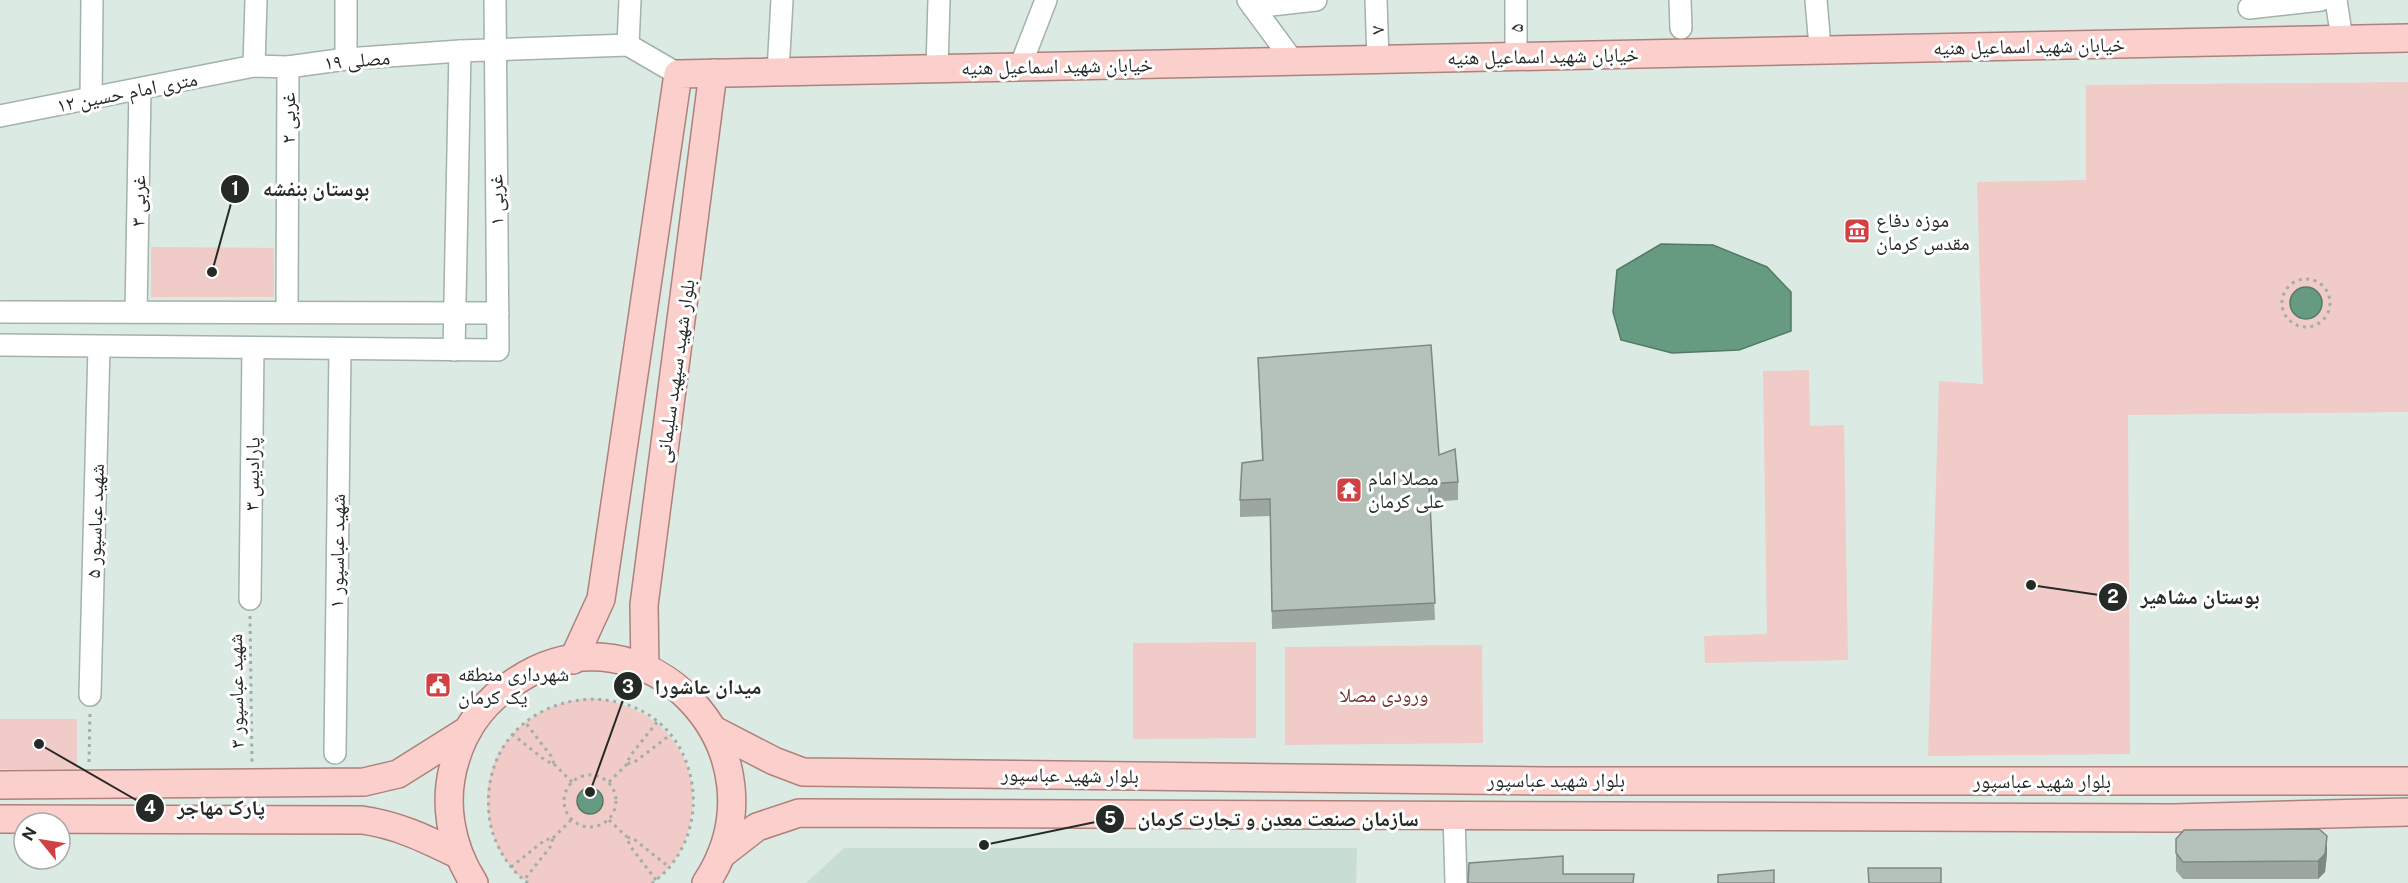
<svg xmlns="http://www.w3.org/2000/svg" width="2408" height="883" font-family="'Public Sans','Noto Naskh Arabic',sans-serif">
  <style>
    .built { fill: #c8ded2 }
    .green { fill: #f0cbc8 }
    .water { fill: #679b81; stroke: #537966; stroke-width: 1.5 }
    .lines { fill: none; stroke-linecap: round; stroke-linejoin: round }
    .minor-casing { stroke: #a3b2aa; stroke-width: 24 }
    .major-casing { stroke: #ae817c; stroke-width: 30 }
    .path { stroke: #a2aea7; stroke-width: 3; stroke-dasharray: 3 4.5; stroke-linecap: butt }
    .minor { stroke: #fff; stroke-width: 21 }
    .major { stroke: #fbd0cc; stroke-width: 27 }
    .wall { fill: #9ba7a0 }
    .shaded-wall { fill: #7e8882 }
    .building { fill: #b4c2ba; stroke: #7e8882; stroke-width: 1.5 }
    .labels { text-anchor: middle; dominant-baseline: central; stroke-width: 6; stroke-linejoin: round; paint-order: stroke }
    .street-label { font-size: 20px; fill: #252a27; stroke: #fff }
    .poi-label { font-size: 20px; fill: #252a27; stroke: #fff; text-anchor: start }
    .park-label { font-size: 20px; fill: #722e2c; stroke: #fff }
    .leader { fill: none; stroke: #252a27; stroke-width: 2 }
    .callout-dot { fill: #252a27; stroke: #fff; stroke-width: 2 }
    .mark-label { font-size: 18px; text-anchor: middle; font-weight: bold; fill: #fff }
    .callout-label { font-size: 21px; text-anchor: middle; font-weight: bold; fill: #252a27; stroke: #fff; stroke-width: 6; stroke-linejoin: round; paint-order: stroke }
  </style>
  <rect width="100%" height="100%" fill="#dbeae2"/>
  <path class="built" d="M844,848H1357L1356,883H806Z"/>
  <g class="green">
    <path d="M2408,82V412L2128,415L2130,754L1928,756L1939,381L1983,384L1977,182L2086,180V85Z"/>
    <path d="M151,247L274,248V297H151Z"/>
    <path d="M1809,370L1810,426L1844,425L1848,660L1705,663L1704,636L1767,634L1763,371Z"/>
    <path d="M1256,642V738L1133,739V643Z"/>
    <path d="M1482,645L1483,743L1285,745V647Z"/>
    <path d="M591,698C661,704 708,761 688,832C683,851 669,871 652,883H528C509,870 496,848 491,827C473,757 524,703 591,698Z"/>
    <path d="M0,719H77V770L0,769Z"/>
  </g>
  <g class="water">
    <path d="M1661,244L1713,245L1767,267L1791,292V331L1739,350L1672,353L1621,340L1613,312L1617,270Z"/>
    <circle cx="2306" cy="303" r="16"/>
    <circle cx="590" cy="801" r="13"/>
  </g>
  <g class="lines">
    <defs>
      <g id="minor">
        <path d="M1248,0L1293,61"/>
        <path d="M1376,0L1378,60"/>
        <path d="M1516,0V57"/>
        <path d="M1680,0L1681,28"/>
        <path d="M1816,0L1819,35"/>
        <path d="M2336,0L2342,39"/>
        <path d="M1253,7L1316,0"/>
        <path d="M2249,8L2321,0"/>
        <path d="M628,45L630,0"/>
        <path d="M346,59V0"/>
        <path d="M254,66L256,0"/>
        <path d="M1020,67L1046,0"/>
        <path d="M937,69L939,0"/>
        <path d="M778,72L782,0"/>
        <path d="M91,99L92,0"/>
        <path d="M0,116L254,66L288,67L346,59L460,51L628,45L678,74"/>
        <path d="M0,312L498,313"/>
        <path d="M136,312L140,90"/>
        <path d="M287,312L288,67"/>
        <path d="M0,345L498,350L495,0"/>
        <path d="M454,350L460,51"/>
        <path d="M250,599L253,349"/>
        <path d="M90,695L99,347"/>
        <path d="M335,753L340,350"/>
        <path d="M1454,815L1456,883"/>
      </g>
      <g id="major">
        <path d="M573,660L601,599L678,74L2408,38"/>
        <path d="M645,669L644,605L713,73"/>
        <path d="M714,730L774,761L803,772L1546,781H2408"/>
        <path d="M0,785L364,782L398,774L468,730"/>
        <path d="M0,819L362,820C398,825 426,839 459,855"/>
        <path d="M721,855L757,827L799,813L2173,818L2408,812"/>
        <path d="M474,883C450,846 442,800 456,758C466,725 487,699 516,681C645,596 792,753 706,883"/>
      </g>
    </defs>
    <use href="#minor" class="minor-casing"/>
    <use href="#major" class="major-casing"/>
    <g class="path">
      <circle cx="2306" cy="303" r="24"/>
      <path d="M250,616L252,762"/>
      <path d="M657,722L630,756L627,764L636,761L670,735"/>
      <path d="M512,734L546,761L554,764L551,756L525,722"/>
      <path d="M89,762L90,712"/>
      <path d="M554,764L572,782"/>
      <circle cx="590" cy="801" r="26"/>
      <path d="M609,782L627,764"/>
      <path d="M609,820L627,837"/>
      <path d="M553,838L571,820"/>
      <path d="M511,867L545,840L553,838L551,846L524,880"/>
      <path d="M656,880L630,846L627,837L635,840L669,867"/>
      <path d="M528,883C507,868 491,840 489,814C477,675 680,656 693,792C696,826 681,863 652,883"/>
    </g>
    <use href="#minor" class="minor"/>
    <use href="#major" class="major"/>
  </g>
  <g class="wall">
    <path d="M1258,358L1439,455L1458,482V500L1430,502L1435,620L1272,629L1270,516L1240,517V500L1262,460Z"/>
    <path d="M2176,839L2327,854L2325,872L2318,879H2183L2176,871Z"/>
  </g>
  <path class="shaded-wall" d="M2327,836V854L2325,872L2318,879V861Z"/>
  <g class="building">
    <path d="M1431,345L1439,455L1455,449L1458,482L1429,484L1435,603L1272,611L1270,499L1240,500L1242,463L1263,460L1258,358Z"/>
    <path d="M2319,829L2327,836L2325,854L2318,861L2183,862L2176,853V839L2184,830Z"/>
    <path d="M1563,856V874H1634L1633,883H1468L1469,863Z"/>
    <path d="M1868,868H1941V883H1869Z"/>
    <path d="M1774,870V883H1718V875Z"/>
  </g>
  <defs>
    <symbol id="museum-square" viewBox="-11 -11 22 22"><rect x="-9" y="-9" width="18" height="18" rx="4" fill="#d04143" stroke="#fff"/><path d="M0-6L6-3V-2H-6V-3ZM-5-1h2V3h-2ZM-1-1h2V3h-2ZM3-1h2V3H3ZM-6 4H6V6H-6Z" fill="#fff"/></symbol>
    <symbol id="temple-square" viewBox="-11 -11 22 22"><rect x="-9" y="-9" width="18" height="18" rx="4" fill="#d04143" stroke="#fff"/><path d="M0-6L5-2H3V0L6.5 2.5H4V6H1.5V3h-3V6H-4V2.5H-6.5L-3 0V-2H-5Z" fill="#fff"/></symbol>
    <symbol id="civic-square" viewBox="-11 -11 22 22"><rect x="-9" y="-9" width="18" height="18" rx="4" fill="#d04143" stroke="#fff"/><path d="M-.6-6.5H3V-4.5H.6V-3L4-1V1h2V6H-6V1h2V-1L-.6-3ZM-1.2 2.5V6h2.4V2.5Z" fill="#fff"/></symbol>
  </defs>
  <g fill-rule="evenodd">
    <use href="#museum-square" x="1842" y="216" width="30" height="30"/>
    <use href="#temple-square" x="1334" y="475" width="30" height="30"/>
    <use href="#civic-square" x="423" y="670" width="30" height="30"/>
  </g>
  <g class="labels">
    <g class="street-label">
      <text transform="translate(1516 28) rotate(-90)">۵</text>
      <text transform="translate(1377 30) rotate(-92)">۷</text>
      <text transform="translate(2029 46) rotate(-1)">خیابان شهید اسماعیل هنیه</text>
      <text transform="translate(1543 56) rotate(-1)">خیابان شهید اسماعیل هنیه</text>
      <text transform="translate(357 60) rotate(-5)">مصلی ۱۹</text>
      <text transform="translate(1057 66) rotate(-1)">خیابان شهید اسماعیل هنیه</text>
      <text transform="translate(127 92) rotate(-11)">۱۲ متری امام حسین</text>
      <text transform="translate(288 118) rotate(-90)">۲ غربی</text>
      <text transform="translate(496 200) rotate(-91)">۱ غربی</text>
      <text transform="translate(138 201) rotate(-89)">۳ غربی</text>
      <text transform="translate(675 371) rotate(-82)">بلوار شهید سپهبد سلیمانی</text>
      <text transform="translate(252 474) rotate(-89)">پارادیس ۳</text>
      <text transform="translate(95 521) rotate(-88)">شهید عباسپور ۵</text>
      <text transform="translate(337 551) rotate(-89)">شهید عباسپور ۱</text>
      <text transform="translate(236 691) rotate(-91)">شهید عباسپور ۳</text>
      <text transform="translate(1070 775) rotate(1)">بلوار شهید عباسپور</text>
      <text x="1556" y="780">بلوار شهید عباسپور</text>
      <text x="2042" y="781">بلوار شهید عباسپور</text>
    </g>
    <g class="poi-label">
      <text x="1876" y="220">موزه دفاع<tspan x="1876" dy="23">مقدس کرمان</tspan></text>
      <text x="1368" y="478">مصلا امام<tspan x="1368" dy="23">علی کرمان</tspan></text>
      <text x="458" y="674">شهرداری منطقه<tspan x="458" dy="23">یک کرمان</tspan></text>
    </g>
    <g class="park-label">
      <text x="1384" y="695">ورودی مصلا</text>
    </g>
  </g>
  <path class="leader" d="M212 272L235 189M2031 585L2113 597M590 792L628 686M39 744L150 808M984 845L1110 819"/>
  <g class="callout-dot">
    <circle cx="212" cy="272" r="6"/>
    <circle cx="2031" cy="585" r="6"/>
    <circle cx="590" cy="792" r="6"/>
    <circle cx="39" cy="744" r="6"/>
    <circle cx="984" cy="845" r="6"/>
    <circle cx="235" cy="189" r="15"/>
    <circle cx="2113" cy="597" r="15"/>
    <circle cx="628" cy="686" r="15"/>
    <circle cx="150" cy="808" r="15"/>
    <circle cx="1110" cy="819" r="15"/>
  </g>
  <g class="mark-label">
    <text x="235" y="195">1</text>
    <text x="2113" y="603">2</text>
    <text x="628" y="693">3</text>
    <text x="150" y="814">4</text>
    <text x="1110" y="825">5</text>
  </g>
  <g class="callout-label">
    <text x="316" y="196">بوستان بنفشه</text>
    <text x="2200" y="604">بوستان مشاهیر</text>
    <text x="708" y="694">میدان عاشورا</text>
    <text x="221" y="815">پارک مهاجر</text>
    <text x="1278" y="826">سازمان صنعت معدن و تجارت کرمان</text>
  </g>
  <g transform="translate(42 841) rotate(300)"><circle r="28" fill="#ffffff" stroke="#a8aaa9" stroke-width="1.5"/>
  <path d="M0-4.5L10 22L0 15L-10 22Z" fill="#d04143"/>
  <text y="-9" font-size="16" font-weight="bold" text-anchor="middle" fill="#252a27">N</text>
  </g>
</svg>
